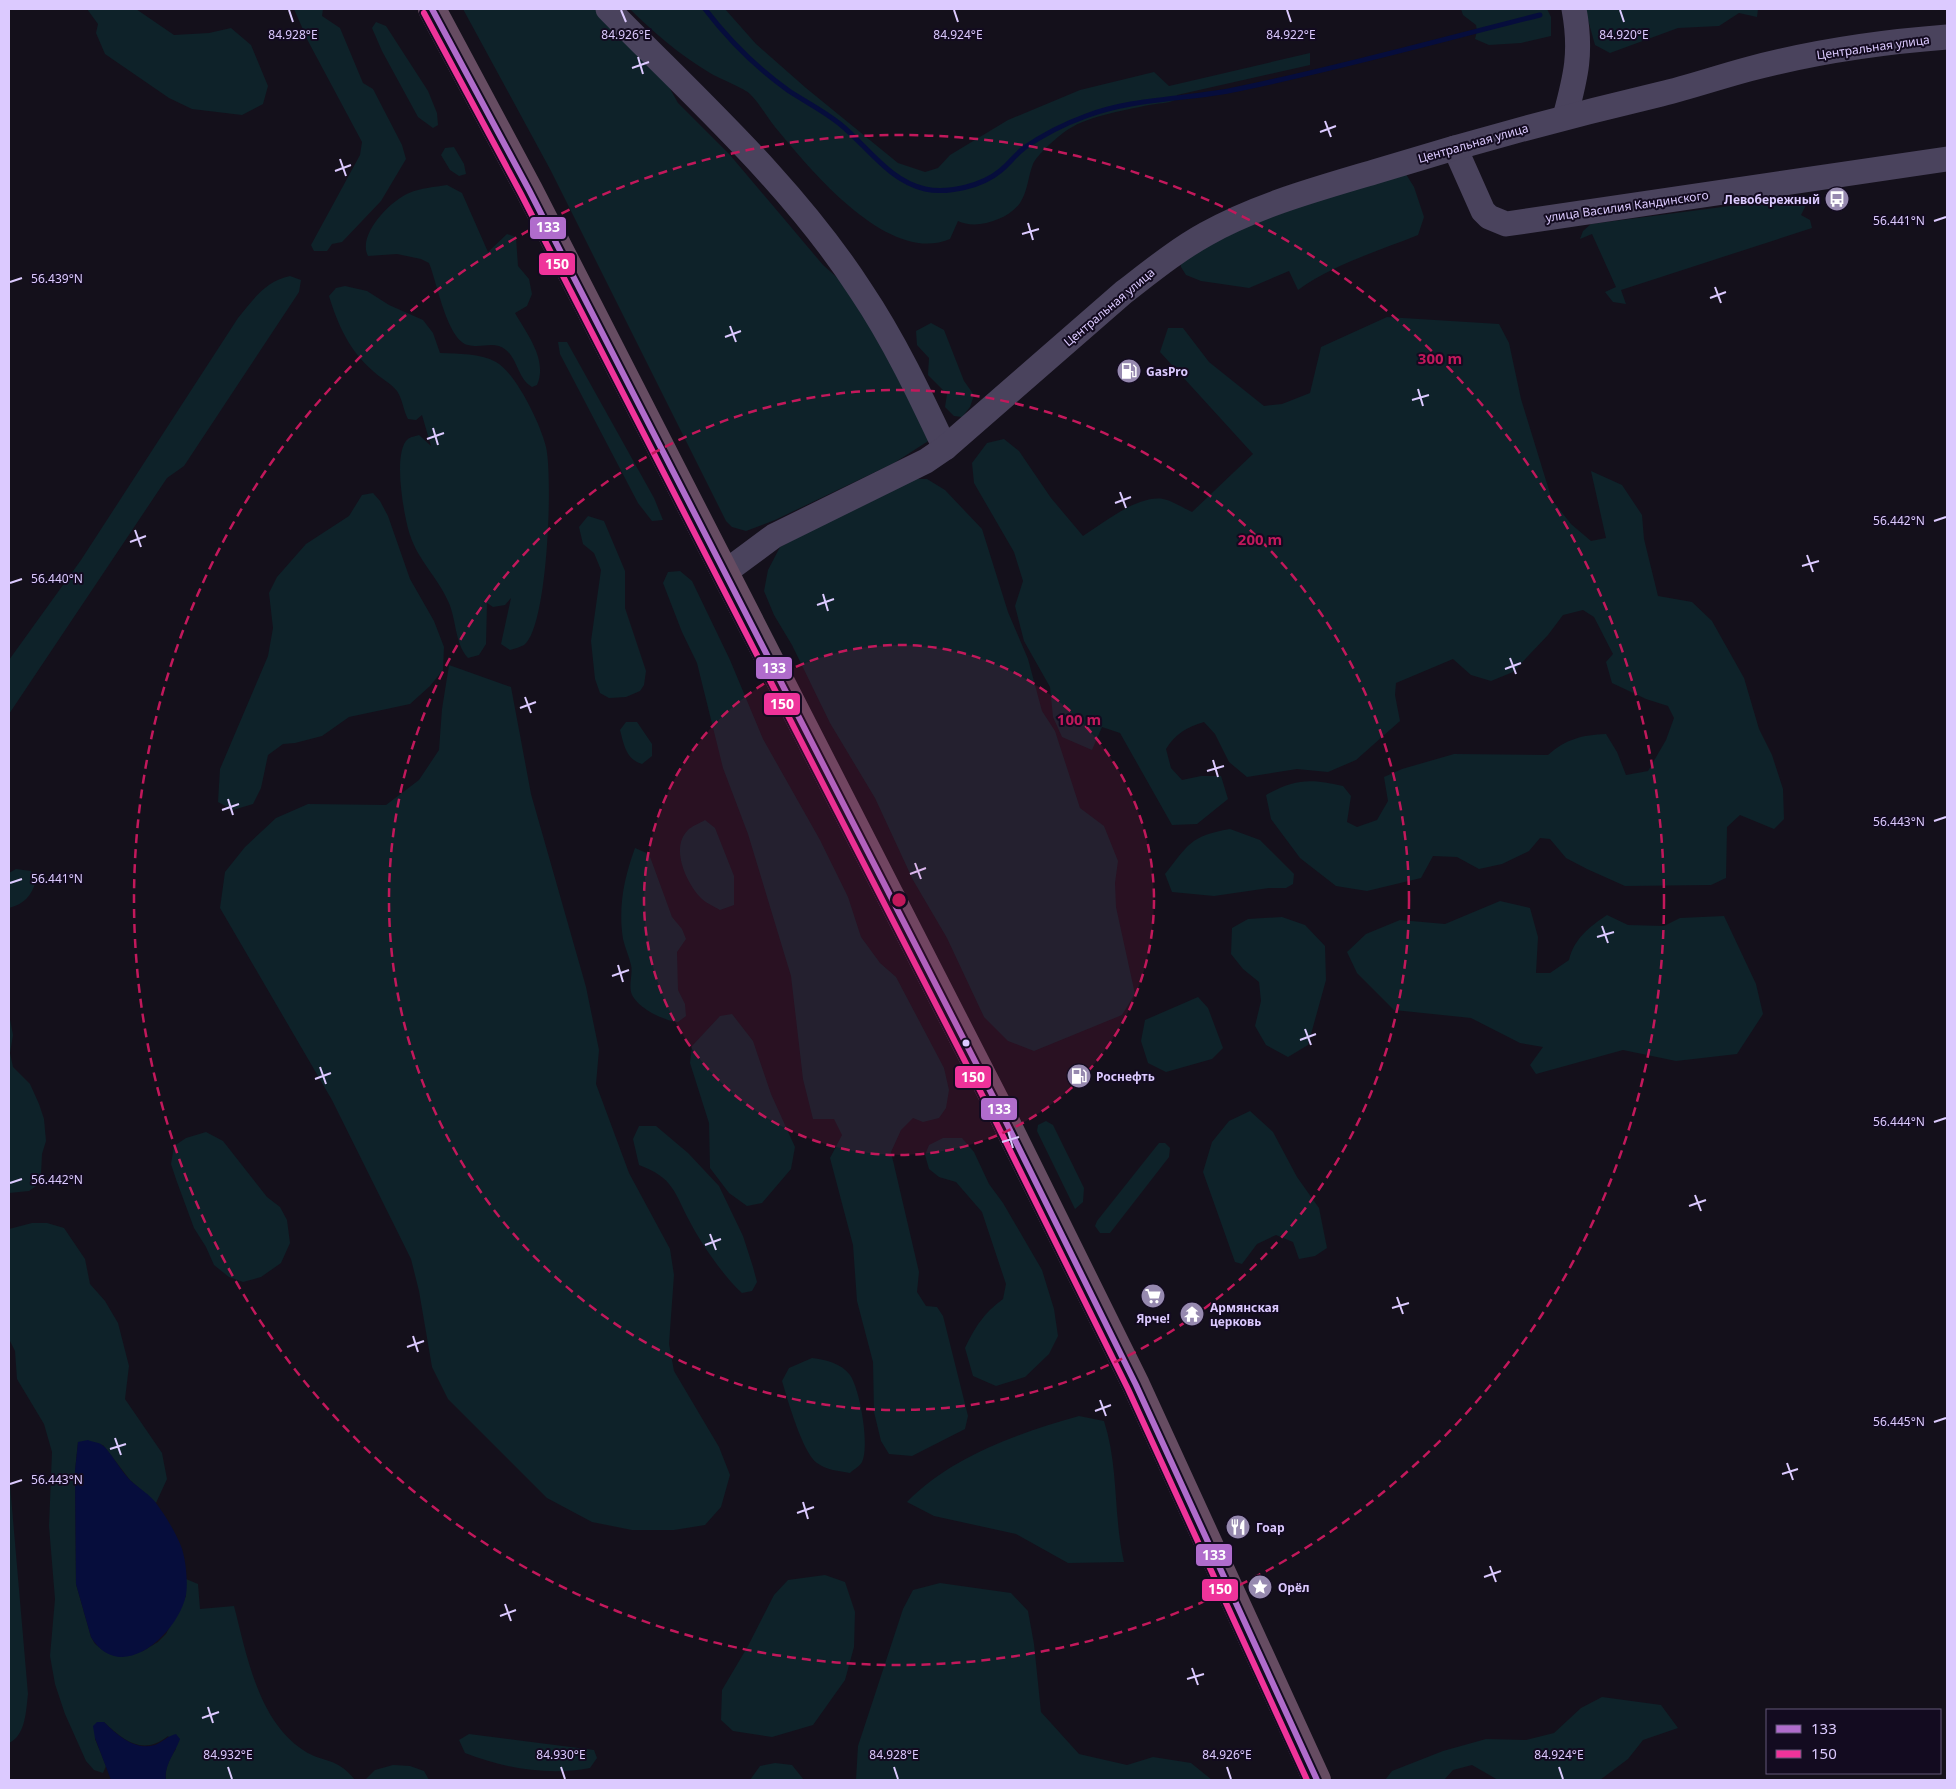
<svg xmlns="http://www.w3.org/2000/svg" width="1956" height="1789" font-family="'Noto Sans',sans-serif">
  <style>
    .green { fill: #0e2229 }
    .water { fill: #060d3c }
    .lines { fill: none; stroke-linecap: round; stroke-linejoin: round }
    .stream { stroke: #060d3c; stroke-width: 5 }
    .minor { stroke: #4a435d; stroke-width: 25 }
    .highway { stroke: #664c62; stroke-width: 28 }
    .bus-1-casing { stroke: #130b20; stroke-width: 10 }
    .bus-2-casing { stroke: #130b20; stroke-width: 10 }
    .bus-1 { stroke: #b06ccc; stroke-width: 6 }
    .bus-2 { stroke: #ef339a; stroke-width: 6 }
    .ticks { fill: none; stroke: #dccaff; stroke-width: 2 }
    .ring { fill: none; stroke: #c2185b; stroke-width: 2.5; stroke-dasharray: 9 6 }
    .bus-dot { fill: #dccaff; stroke: #130b20; stroke-width: 2 }
    .labels { text-anchor: middle; dominant-baseline: central; stroke-width: 4; stroke-linejoin: round; paint-order: stroke }
    .street-label { font-size: 12px; fill: #dccaff; stroke: #130b20 }
    .poi-label { font-size: 12px; font-weight: bold; fill: #dccaff; stroke: #130b20; text-anchor: start }
    .ticks-label { font-size: 12px; text-anchor: middle; fill: #dccaff; stroke: #130b20; stroke-width: 4; stroke-linejoin: round; paint-order: stroke }
    .centre { fill: #c2185b; stroke: #130b20; stroke-width: 2.5 }
    .ring-label { font-size: 15px; text-anchor: middle; font-weight: bold; fill: #c2185b; stroke: #130b20; stroke-width: 4; stroke-linejoin: round; paint-order: stroke }
    .line-badge { stroke: #130b20; stroke-width: 2 }
    .badge-label { font-size: 14px; text-anchor: middle; font-weight: bold; fill: #fff }
  </style>
  <rect width="100%" height="100%" fill="#14101b"/>
  <g class="green">
    <path d="M87,9H136L174,35L209,33L231,28L251,45L268,86L263,104L242,115L192,109L169,98L105,54L96,33L98,24Z"/>
    <path d="M294,9H323L322,16L340,28L363,83L373,89L402,145L406,159L381,201L342,242L332,244L327,251H314L311,245L360,155L362,142L308,41Z"/>
    <path d="M463,9H599L664,78L678,103L730,155L823,265L859,297L933,438L894,463L775,520L746,531L732,527L726,521L551,171Z"/>
    <path d="M630,9H725L756,44L806,88L898,163L925,172L938,168L950,155L1008,120L1080,90L1154,72L1169,86L1310,53V65L1177,95L1175,100C1166,104 1159,103 1149,105C1122,111 1085,116 1063,133C1054,140 1038,154 1033,164C1028,176 1028,191 1020,203C1008,220 976,230 958,221L950,239C890,265 814,174 780,133C769,121 761,105 750,94C746,89 718,78 710,73C680,55 654,33 630,9Z"/>
    <path d="M1461,9H1547L1551,17V36L1521,43L1489,45L1475,39L1477,31L1476,25L1463,15Z"/>
    <path d="M1585,9H1758L1757,17L1739,13L1719,26L1678,28L1610,53L1595,45Z"/>
    <path d="M376,22L386,26L428,91L437,113L438,125L433,128L418,117L382,51L372,28Z"/>
    <path d="M454,147L464,164L466,174L459,176L450,170L441,155L445,148Z"/>
    <path d="M1404,171L1414,187L1424,217L1418,235C1376,252 1334,264 1298,290L1289,271L1249,288L1201,281L1186,275L1181,267L1180,260L1253,223Z"/>
    <path d="M447,185L462,193L488,252L507,234L516,237L518,266L529,279L532,294L527,306L515,313C527,334 548,360 537,385L532,387C518,379 518,360 506,350C494,340 482,349 468,345C447,340 437,282 429,263L421,259L397,254L368,256C357,235 390,201 409,193C421,188 434,187 447,185Z"/>
    <path d="M1799,197L1804,198L1805,207L1801,215L1810,220L1812,228L1621,290L1626,304L1613,302L1605,292L1616,287L1592,234L1580,239L1583,231L1591,224Z"/>
    <path d="M290,276L301,280L299,292L184,466L167,478L9,714V660L81,560L238,318C253,300 265,281 290,276Z"/>
    <path d="M345,286L367,291L389,305L423,320L433,333L440,353C459,354 480,353 496,362C516,373 541,425 546,447C553,476 548,628 524,645C520,647 514,649 510,650L501,644L511,598L505,605L493,607L487,603L486,644L479,655L468,658C454,642 457,620 448,601C438,578 418,560 410,535C404,517 392,452 408,439C410,437 416,436 419,435L431,446L422,415L416,420L408,419C403,410 403,400 397,391C391,383 380,378 373,371C349,350 338,325 329,296L336,288Z"/>
    <path d="M1387,317L1499,324L1509,343L1521,399L1552,500L1571,524L1591,541L1606,538L1591,471L1622,485L1642,515L1644,539L1658,596L1692,602L1712,621L1744,678L1759,729L1772,755L1783,789L1784,819L1774,829L1740,815L1727,827L1726,878L1711,885L1625,886L1587,869L1566,858L1550,839L1540,838L1529,851L1502,864L1479,869L1457,857L1433,856L1421,878L1367,891L1336,886L1300,858L1271,819L1266,795C1296,778 1311,779 1343,786L1351,796L1347,822L1357,827L1377,820L1388,801L1384,777L1402,769L1454,754L1548,755C1566,739 1582,735 1606,734L1617,752L1626,775L1648,771L1666,740L1674,718L1668,706L1646,699L1612,683L1606,662L1613,654L1594,617L1583,610L1563,615L1548,635L1513,672L1491,681L1471,675L1453,659L1396,683L1395,695L1400,721L1356,760L1328,772L1297,769L1247,777L1229,762L1215,734L1204,722C1187,727 1175,734 1166,749L1171,768L1182,780L1201,776H1221L1228,799L1197,824L1172,825L1120,733L1102,727L1092,750L1062,737L1053,717L1050,687L1024,641L1015,606L1023,581L1014,552L974,483L972,463L987,443L1004,439L1019,451L1051,498L1083,536C1103,523 1138,495 1163,499C1173,501 1183,508 1192,512L1253,454L1160,352L1168,328H1183L1209,362L1264,406L1282,404L1310,393L1321,347Z"/>
    <path d="M931,323L944,330L964,381L974,395L970,407L962,417L954,416L945,407L947,394L928,375L929,358L917,345L916,331Z"/>
    <path d="M558,342H567L654,498L663,520L652,521L638,503L560,354Z"/>
    <path d="M915,479H927L945,490L982,529L1008,612L1028,659L1042,711L1055,731L1080,808L1104,826L1118,861L1115,883L1116,907L1135,994L1122,1015L1034,1051L1008,1041L984,1017L947,938L913,880L875,798L830,723L792,645L774,615L764,591L768,570L780,547L842,514Z"/>
    <path d="M373,493L380,501L388,516L410,579L434,621L444,647L443,670L430,686L410,704L349,717L322,736L295,743L283,744L268,755L261,788L253,804L233,810L218,802L220,769L268,656L273,628L269,593L277,577L306,544L349,516L362,495Z"/>
    <path d="M588,516L604,521L625,571V608L646,671L644,685L640,691L626,697L609,698L600,693L595,679L591,641L601,570L594,553L583,544L579,527Z"/>
    <path d="M680,571L692,581L730,660L763,739L820,840L848,897L861,937L880,963L896,977L944,1068L949,1090L946,1108L939,1118L923,1122L913,1118L901,1130L891,1152L919,1272L917,1292L926,1306L937,1307L943,1316L968,1416L965,1429L912,1456L889,1454L881,1441L874,1412L873,1362L857,1301L853,1245L830,1158L842,1135L834,1119H813L803,1079L791,976L748,834L723,768L697,663L682,632L663,583L668,572Z"/>
    <path d="M449,665L511,687L531,794L586,987L599,1050L596,1084L629,1173L670,1249L674,1275L669,1344L674,1371L719,1447L730,1475L721,1507L705,1525L674,1530H632L592,1522L547,1498L448,1399L432,1367L419,1291L411,1259L332,1100L220,908L225,872L245,847L276,818L308,804L386,805L419,780L439,750L442,709Z"/>
    <path d="M626,722H637L652,744V756L642,764C626,759 624,745 620,730Z"/>
    <path d="M705,820L715,828L734,876V905L720,910C714,906 705,903 700,897C686,882 670,847 688,830C692,826 700,823 705,820Z"/>
    <path d="M1230,829L1260,840L1294,874L1293,884L1286,888H1269L1214,896L1172,892L1165,874C1189,844 1190,836 1230,829Z"/>
    <path d="M635,848L649,854L672,917L682,929L686,939L677,952L678,990L685,1004L686,1016L678,1022C664,1021 635,1007 631,992C629,983 633,973 631,965C629,956 625,948 623,939C618,907 624,878 635,848Z"/>
    <path d="M16,869L31,871L36,880C32,896 24,904 9,908V873Z"/>
    <path d="M1500,901L1530,908L1538,937L1536,973H1550L1569,960C1574,939 1589,927 1607,915L1628,925L1664,926L1680,918L1724,916L1756,984L1763,1014L1737,1054L1676,1061L1623,1050L1536,1074L1530,1065L1543,1047L1520,1043L1471,1018L1394,1010L1357,973L1347,952L1366,934L1400,920L1445,924Z"/>
    <path d="M1282,917L1305,925L1325,946L1326,980L1308,1045L1288,1057L1266,1045L1255,1026L1261,1001L1259,982L1243,969L1231,954L1232,928L1248,919Z"/>
    <path d="M1198,997L1208,1008L1223,1048L1212,1059L1166,1072L1148,1063L1141,1041L1145,1020Z"/>
    <path d="M9,1014L13,1035L10,1053L13,1067L30,1084L39,1104L44,1119L46,1141L42,1154L41,1175L36,1186L29,1191L9,1193Z"/>
    <path d="M732,1014L753,1041L771,1094L795,1147L791,1169L762,1203L747,1206L729,1193L710,1168L709,1123L690,1063L692,1046L720,1016Z"/>
    <path d="M1250,1111L1273,1132L1297,1177L1319,1208L1327,1248L1315,1256L1299,1259L1293,1242L1276,1235L1257,1244L1242,1264L1235,1262L1203,1172L1212,1142L1229,1121Z"/>
    <path d="M1046,1121L1053,1125L1084,1188L1083,1202L1075,1209L1037,1131L1038,1125Z"/>
    <path d="M639,1126H656L688,1153L719,1186L743,1236L753,1267L757,1282L752,1291L742,1293C725,1278 700,1242 690,1222C674,1192 674,1178 639,1165L633,1139Z"/>
    <path d="M206,1132L223,1141L267,1197L280,1207L287,1220L290,1243L281,1263L261,1277L243,1282L229,1277L214,1265L206,1247L194,1228L177,1182L171,1164L174,1146L186,1138Z"/>
    <path d="M943,1138H962L974,1152L989,1184L1003,1203L1042,1270L1054,1309L1058,1336L1049,1354L1025,1377L996,1386L973,1376L965,1348C975,1327 984,1313 1003,1299L1006,1284L982,1212L956,1182L939,1177L929,1169L925,1155L929,1145Z"/>
    <path d="M1159,1143H1165L1170,1148L1169,1157L1110,1233H1100L1095,1226L1097,1221Z"/>
    <path d="M32,1223H47L64,1228L85,1259L90,1284L105,1301L118,1323L129,1366L125,1399L162,1453L167,1479L156,1503L130,1480L103,1445L78,1442L75,1471L76,1584L91,1637L95,1644L104,1651L121,1657L143,1651L158,1642L166,1634L186,1596V1579L198,1584L200,1609L234,1606C247,1656 258,1720 303,1750C324,1764 336,1756 355,1780H166C164,1769 170,1758 176,1749L168,1736C143,1756 124,1741 104,1722L95,1739L106,1766L103,1773L94,1770L86,1761L65,1714L55,1684L50,1656L55,1599L49,1526L52,1452L44,1424L17,1379L15,1351L9,1339V1229Z"/>
    <path d="M812,1358C826,1360 841,1363 850,1375C860,1389 870,1447 862,1462C860,1466 853,1470 850,1473C839,1471 826,1470 817,1463C803,1454 787,1398 782,1381L789,1368Z"/>
    <path d="M1079,1416L1104,1421C1119,1467 1113,1515 1124,1562L1068,1563L1016,1534L934,1516L907,1502C952,1456 1019,1433 1079,1416Z"/>
    <path d="M9,1473L28,1694C26,1710 26,1735 9,1743Z"/>
    <path d="M825,1575L845,1582L855,1612L854,1647L845,1680L813,1725L772,1737L733,1731L721,1720L722,1690L748,1646L774,1595L788,1580Z"/>
    <path d="M940,1583L1011,1593L1028,1611L1034,1644L1041,1712L1079,1754L1127,1765L1153,1757L1191,1763L1212,1780H856L858,1746L903,1609L913,1590Z"/>
    <path d="M1602,1697L1661,1705L1678,1728L1643,1740L1628,1759L1600,1780H1498L1472,1765L1453,1770L1444,1780H1385L1392,1771L1443,1751L1486,1739L1526,1740L1554,1733L1581,1708Z"/>
    <path d="M469,1734L594,1750L597,1758L590,1768C548,1776 503,1768 465,1753L459,1740Z"/>
    <path d="M775,1763L792,1765L804,1780H750L760,1766Z"/>
    <path d="M393,1765L410,1766L424,1771L429,1780H365L375,1770Z"/>
  </g>
  <g class="water">
    <path d="M88,1440C92,1442 99,1442 102,1445C109,1449 122,1473 131,1481C139,1488 150,1495 156,1503C165,1515 176,1533 181,1546C186,1559 188,1582 186,1595C178,1634 120,1686 91,1637L76,1584L75,1471L78,1442Z"/>
    <path d="M97,1722H104C117,1735 135,1751 155,1745C163,1742 167,1736 176,1734L180,1739C175,1753 164,1765 166,1780H111L95,1738L93,1726Z"/>
  </g>
  <g class="lines">
    <path class="stream" d="M705,9C728,39 758,69 789,91C806,102 824,111 840,124C867,146 889,181 925,189C948,194 982,186 1000,171C1009,164 1015,155 1024,148C1044,134 1064,124 1086,116C1136,97 1188,100 1238,89C1340,68 1440,40 1540,15"/>
    <g class="minor">
      <path d="M608,9C696,99 792,184 861,291C894,340 920,395 945,448"/>
      <path d="M1565,117C1576,76 1582,52 1574,9"/>
      <path d="M1455,148L1483,211L1489,217L1506,224L1947,159"/>
      <path d="M724,573L774,536L926,461L945,448L1124,292C1150,272 1177,250 1206,234C1258,205 1317,189 1374,172C1468,143 1564,117 1661,94C1690,87 1719,77 1749,69C1813,52 1881,42 1947,37"/>
    </g>
    <path class="highway" d="M432,9L529,190L1003,1116L1136,1385L1317,1780"/>
    <defs>
      <path id="bus-1" d="M432,9L529,190L1003,1116L1136,1385L1317,1780"/>
      <path id="bus-2" d="M424,13L521,194L995,1120L1128,1389L1307,1780"/>
    </defs>
    <use href="#bus-1" class="bus-1-casing"/>
    <use href="#bus-2" class="bus-2-casing"/>
    <use href="#bus-1" class="bus-1"/>
    <use href="#bus-2" class="bus-2"/>
  </g>
  <path class="ticks" d="M289,10L293,22M621,10L626,22M954,10L958,22M1287,10L1291,22M1620,10L1624,22M638,57L643,74M632,68L649,62M1325,121L1331,137M1320,132L1336,126M340,159L346,176M335,171L351,165M1934,221L1946,217M1028,223L1033,240M1022,234L1039,229M10,282L22,278M1715,287L1721,303M1710,298L1726,292M730,326L736,342M725,337L741,331M1418,389L1423,406M1412,400L1429,395M433,428L438,445M427,439L444,433M1120,492L1126,508M1115,503L1131,497M1934,521L1946,517M135,530L141,547M130,542L146,536M1807,555L1813,572M1802,566L1819,561M10,583L22,579M823,594L828,611M817,605L834,599M1510,658L1516,674M1505,669L1521,663M525,697L531,713M520,708L536,702M1213,760L1218,777M1207,771L1224,766M228,799L233,815M222,810L239,804M1934,821L1946,817M915,863L921,879M910,874L926,868M10,883L22,879M1602,926L1608,943M1597,937L1614,932M618,965L623,982M612,976L629,970M1305,1029L1311,1045M1300,1040L1316,1034M320,1067L326,1084M315,1079L331,1073M1934,1122L1946,1118M1008,1131L1013,1148M1002,1142L1019,1137M10,1183L22,1179M1695,1195L1701,1211M1689,1206L1706,1200M710,1234L716,1250M705,1245L721,1239M1397,1297L1403,1314M1392,1308L1409,1303M413,1336L418,1352M407,1347L424,1341M1100,1400L1106,1416M1095,1411L1111,1405M1934,1422L1946,1418M115,1438L121,1455M110,1449L126,1444M1787,1463L1793,1480M1782,1474L1798,1469M10,1484L22,1480M803,1502L808,1519M797,1513L814,1507M1490,1566L1496,1582M1484,1577L1501,1571M505,1604L511,1621M500,1616L516,1610M1192,1668L1198,1685M1187,1679L1204,1674M208,1707L213,1723M202,1718L219,1712M228,1767L232,1779M561,1767L565,1779M894,1767L898,1779M1227,1767L1231,1779M1559,1767L1563,1779"/>
  <circle cx="899" cy="900" r="255" fill="#c2185b" fill-opacity=".12"/>
  <g class="ring">
    <circle cx="899" cy="900" r="255"/>
    <circle cx="899" cy="900" r="510"/>
    <circle cx="899" cy="900" r="765"/>
  </g>
  <defs>
    <symbol id="bus-disc" viewBox="-11 -11 22 22"><circle r="9.5" fill="#9689af" stroke="#130b20"/><path d="M-5-6H5V4H4V6H2V4H-2V6H-4V4H-5ZM-3.5-4V0h7V-4ZM-3.5 1.2v1.5H-2V1.2ZM2 1.2v1.5H3.5V1.2Z" fill="#fff"/></symbol>
    <symbol id="fuel-disc" viewBox="-11 -11 22 22"><circle r="9.5" fill="#9689af" stroke="#130b20"/><path d="M-5.5-6h7V0h2V4h1.3V-2.5L3-4.5l.8-.8L6-3V5H2.5V1h-1V6h-7ZM-4.2-4.7v3.2H.2V-4.7Z" fill="#fff"/></symbol>
    <symbol id="supermarket-disc" viewBox="-11 -11 22 22"><circle r="9.5" fill="#9689af" stroke="#130b20"/><path d="M-6-5.5h2.5l.6 2H6L4.5 2H-2.5L-4.4-4H-6ZM-1.5 3.2a1.3 1.3 0 1 0 .1 0ZM3 3.2a1.3 1.3 0 1 0 .1 0Z" fill="#fff"/></symbol>
    <symbol id="temple-disc" viewBox="-11 -11 22 22"><circle r="9.5" fill="#9689af" stroke="#130b20"/><path d="M0-6L5-2H3V0L6.5 2.5H4V6H1.5V3h-3V6H-4V2.5H-6.5L-3 0V-2H-5Z" fill="#fff"/></symbol>
    <symbol id="restaurant-disc" viewBox="-11 -11 22 22"><circle r="9.5" fill="#9689af" stroke="#130b20"/><path d="M-5-6h1v4h1v-4h1v4h1v-4h1v5L-1.5 .5V6h-2V.5L-5-1ZM5-6V6H3V1.5H1.5Q1.5-4 5-6Z" fill="#fff"/></symbol>
    <symbol id="sight-disc" viewBox="-11 -11 22 22"><circle r="9.5" fill="#9689af" stroke="#130b20"/><path d="M0-6L1.8-2.2L6-1.7L2.9 1.2L3.7 5.4L0 3.3L-3.7 5.4L-2.9 1.2L-6-1.7L-1.8-2.2Z" fill="#fff"/></symbol>
  </defs>
  <g fill-rule="evenodd">
    <use href="#bus-disc" x="1823" y="185" width="28" height="28"/>
    <use href="#fuel-disc" x="1115" y="357" width="28" height="28"/>
    <use href="#fuel-disc" x="1065" y="1062" width="28" height="28"/>
    <use href="#supermarket-disc" x="1139" y="1282" width="28" height="28"/>
    <use href="#temple-disc" x="1178" y="1300" width="28" height="28"/>
    <use href="#restaurant-disc" x="1224" y="1513" width="28" height="28"/>
    <use href="#sight-disc" x="1246" y="1573" width="28" height="28"/>
  </g>
  <circle class="bus-dot" cx="966" cy="1043" r="4.5"/>
  <g class="labels">
    <g class="street-label">
      <text transform="translate(1873 47) rotate(-8)">Центральная улица</text>
      <text transform="translate(1473 143) rotate(-16)">Центральная улица</text>
      <text transform="translate(1627 206) rotate(-8)">улица Василия Кандинского</text>
      <text transform="translate(1109 307) rotate(-40)">Центральная улица</text>
    </g>
    <g class="poi-label">
      <text x="1820" y="199" text-anchor="end">Левобережный</text>
      <text x="1146" y="371">GasPro</text>
      <text x="1096" y="1076">Роснефть</text>
      <text x="1210" y="1307">Армянская<tspan x="1210" dy="14">церковь</tspan></text>
      <text x="1153" y="1318" text-anchor="middle">Ярче!</text>
      <text x="1256" y="1527">Гоар</text>
      <text x="1278" y="1587">Орёл</text>
    </g>
  </g>
  <g class="ticks-label">
    <text x="293" y="39">84.928°E</text>
    <text x="626" y="39">84.926°E</text>
    <text x="958" y="39">84.924°E</text>
    <text x="1291" y="39">84.922°E</text>
    <text x="1624" y="39">84.920°E</text>
    <text x="1899" y="225">56.441°N</text>
    <text x="57" y="283">56.439°N</text>
    <text x="1899" y="525">56.442°N</text>
    <text x="57" y="583">56.440°N</text>
    <text x="1899" y="826">56.443°N</text>
    <text x="57" y="883">56.441°N</text>
    <text x="1899" y="1126">56.444°N</text>
    <text x="57" y="1184">56.442°N</text>
    <text x="1899" y="1426">56.445°N</text>
    <text x="57" y="1484">56.443°N</text>
    <text x="228" y="1759">84.932°E</text>
    <text x="561" y="1759">84.930°E</text>
    <text x="894" y="1759">84.928°E</text>
    <text x="1227" y="1759">84.926°E</text>
    <text x="1559" y="1759">84.924°E</text>
  </g>
  <circle cx="899" cy="900" r="8" class="centre"/>
  <g class="ring-label">
    <text x="1440" y="364">300 m</text>
    <text x="1260" y="545">200 m</text>
    <text x="1079" y="725">100 m</text>
  </g>
  <g class="line-badge">
    <rect x="529" y="216" width="38" height="24" rx="5" fill="#b06ccc"/>
    <rect x="538" y="252" width="38" height="24" rx="5" fill="#ef339a"/>
    <rect x="755" y="656" width="38" height="24" rx="5" fill="#b06ccc"/>
    <rect x="763" y="692" width="38" height="24" rx="5" fill="#ef339a"/>
    <rect x="954" y="1065" width="38" height="24" rx="5" fill="#ef339a"/>
    <rect x="980" y="1097" width="38" height="24" rx="5" fill="#b06ccc"/>
    <rect x="1195" y="1543" width="38" height="24" rx="5" fill="#b06ccc"/>
    <rect x="1201" y="1578" width="38" height="24" rx="5" fill="#ef339a"/>
  </g>
  <g class="badge-label">
    <text x="548" y="232">133</text>
    <text x="557" y="269">150</text>
    <text x="774" y="673">133</text>
    <text x="782" y="709">150</text>
    <text x="973" y="1082">150</text>
    <text x="999" y="1114">133</text>
    <text x="1214" y="1560">133</text>
    <text x="1220" y="1594">150</text>
  </g>
  <rect width="1956" height="1789" fill="none" stroke="#dccaff" stroke-width="20"/>
  <rect x="1766" y="1709" width="175" height="65" fill="#130b20" stroke="#635779"/>
  <rect x="1776" y="1725" width="25" height="8" fill="#b06ccc" stroke="#635779"/>
  <text x="1811" y="1734" font-size="15" fill="#dccaff">133</text>
  <rect x="1776" y="1750" width="25" height="8" fill="#ef339a" stroke="#635779"/>
  <text x="1811" y="1759" font-size="15" fill="#dccaff">150</text>
</svg>
